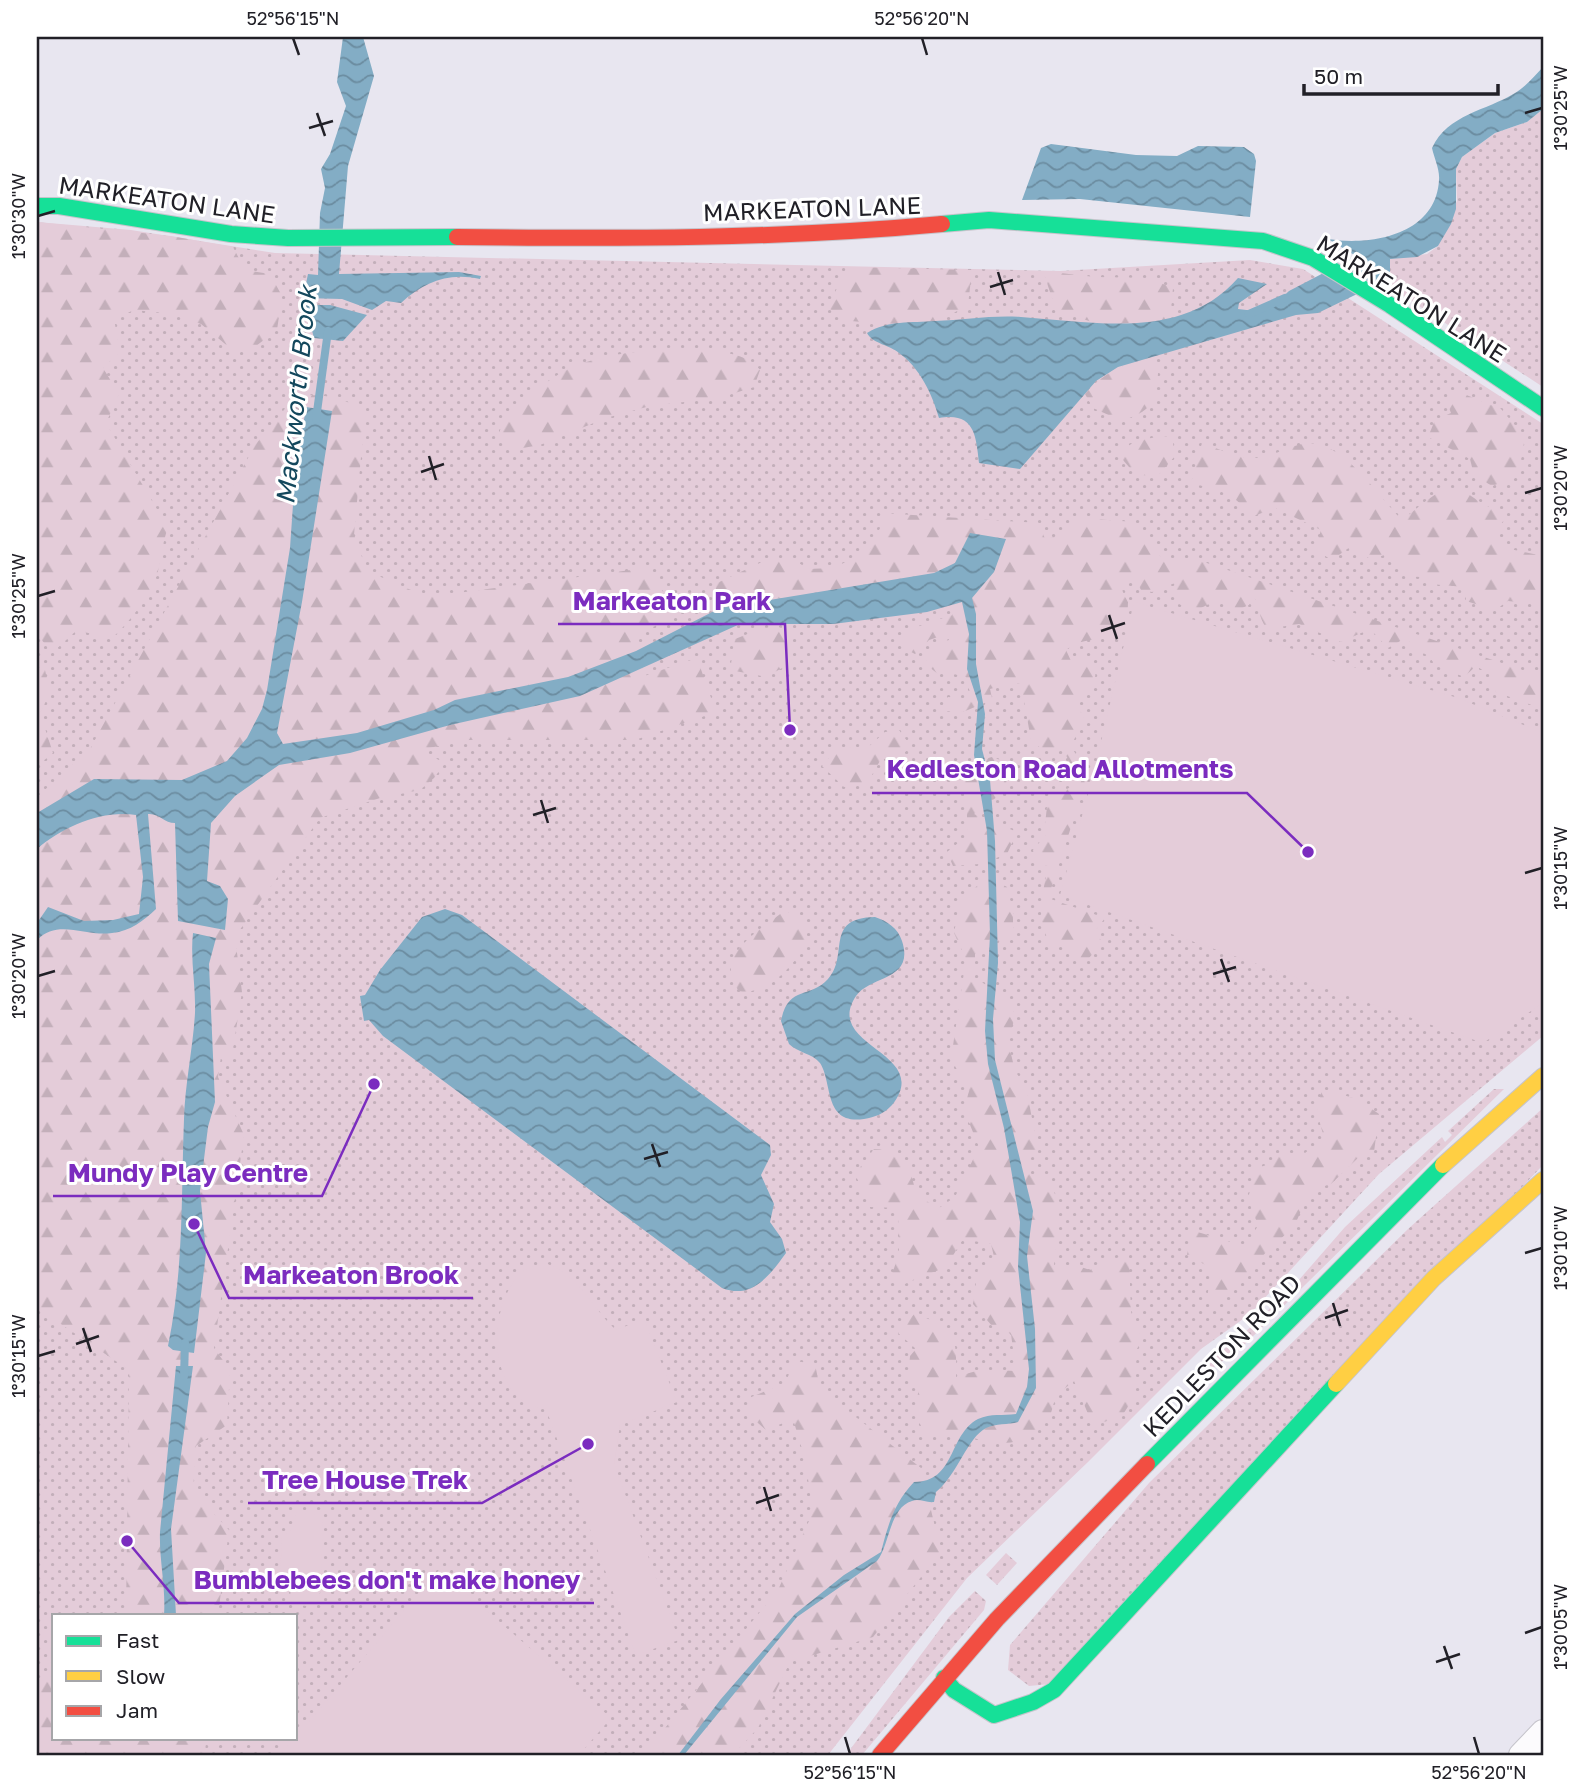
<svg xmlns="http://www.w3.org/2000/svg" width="1580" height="1792" font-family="'Golos Text',sans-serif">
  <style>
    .grass { fill: url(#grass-dots); fill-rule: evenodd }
    .forest { fill: url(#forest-firs) }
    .garden { fill: #e4ccd9 }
    .water { fill: url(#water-waves) }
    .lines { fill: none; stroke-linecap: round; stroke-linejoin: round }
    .stream { stroke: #83adc5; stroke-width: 8 }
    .street-casing { stroke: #c5c4cb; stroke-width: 26 }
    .fast-casing { stroke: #c5c4cb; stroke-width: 18 }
    .slow-casing { stroke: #c5c4cb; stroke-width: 18 }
    .jam-casing { stroke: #c5c4cb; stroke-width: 18 }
    .street { stroke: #fcfbfd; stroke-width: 24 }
    .fast { stroke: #16e098; stroke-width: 16 }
    .slow { stroke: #ffcf43; stroke-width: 16 }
    .jam { stroke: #f24e42; stroke-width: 16 }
    .ticks { fill: none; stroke: #212027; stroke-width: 2.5 }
    .labels { text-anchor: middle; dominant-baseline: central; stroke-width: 6; stroke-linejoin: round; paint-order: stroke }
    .street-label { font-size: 24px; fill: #212027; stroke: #fff }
    .water-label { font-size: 26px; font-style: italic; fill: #14485d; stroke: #fff }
    .leader { fill: none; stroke: #7b2cbf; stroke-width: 2.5 }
    .callout-dot { fill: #7b2cbf; stroke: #fff; stroke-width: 2.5 }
    .callout-label { font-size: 26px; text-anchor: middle; font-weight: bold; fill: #7b2cbf; stroke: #fff; stroke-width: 6; stroke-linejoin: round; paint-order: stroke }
    .neatline { fill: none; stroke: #212027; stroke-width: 2.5 }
    .ticks-label { font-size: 18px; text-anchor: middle; fill: #212027 }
  </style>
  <defs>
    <pattern id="grass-dots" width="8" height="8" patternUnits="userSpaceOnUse" patternTransform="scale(1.75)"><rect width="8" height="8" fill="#e4ccd9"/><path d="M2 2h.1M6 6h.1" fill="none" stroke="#c3afba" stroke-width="1.8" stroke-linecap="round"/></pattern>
    <pattern id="forest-firs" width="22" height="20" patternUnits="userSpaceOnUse" patternTransform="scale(1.75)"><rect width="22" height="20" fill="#e4ccd9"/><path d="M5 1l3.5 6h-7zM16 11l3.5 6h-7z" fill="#c3afba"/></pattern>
    <pattern id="water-waves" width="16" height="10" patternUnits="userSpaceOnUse" patternTransform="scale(1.75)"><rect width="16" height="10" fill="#83adc5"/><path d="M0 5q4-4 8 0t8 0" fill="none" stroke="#6b8ca0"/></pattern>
  </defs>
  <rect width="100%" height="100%" fill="#e8e6f0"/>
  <g class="grass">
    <path d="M1543,109V387L1387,285L1390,278V259L1427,254L1438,246L1457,201L1456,169L1462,157L1495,133L1527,122Z"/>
    <path d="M37,222L131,230L275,253L1060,271L1250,260L1303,269L1543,424V1036L1379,1174L1250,1314L1201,1349L1088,1462L967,1578L828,1755H37ZM54,1615H296V1738H54Z"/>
    <path d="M1494,1089H1504L1240,1349L1189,1384L1186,1381L1252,1326L1298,1281L1345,1227L1442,1137L1445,1142L1452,1135L1448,1131Z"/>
    <path d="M1543,1108V1165L1050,1684L1029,1686L1008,1670L1010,1645L1149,1483L1408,1229Z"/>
    <path d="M1006,1553L1017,1563L997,1585L986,1575Z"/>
    <path d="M975,1591L986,1601L984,1610L862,1755H846L949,1617Z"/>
  </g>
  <g class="forest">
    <path d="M37,222L171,236L233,247L245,270L270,274L282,296L277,330L252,349L230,348L201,324L175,314L134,310L114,319L120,352L103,368L119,394L106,423L168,528C162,543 162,556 158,571C153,593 128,624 111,639L77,630L52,653L37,634Z"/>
    <path d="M847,267L972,270L968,305L939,321L882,324L841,320L828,307Z"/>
    <path d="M1043,271L1095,277L1148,278L1173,288L1170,320L1101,325L1056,310Z"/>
    <path d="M678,349C701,350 745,349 760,370L754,387L719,398L650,406L606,418L540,445L511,450L499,438C499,422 510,414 522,404C533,394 543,384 556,376C591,354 637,351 678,349Z"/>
    <path d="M1149,356L1159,364C1155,400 1158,408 1122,421L1093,408L1085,394C1103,373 1123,365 1149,356Z"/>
    <path d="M1454,390L1501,409L1525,437L1518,477L1492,486L1474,475L1470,459L1428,437L1435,420L1451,413L1446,400Z"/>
    <path d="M304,395C328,395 345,398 365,412L354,535L367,571L418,593L450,594L646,568L679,614L635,636L644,676L697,658L716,712L635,740H469L419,750L445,763L434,778L420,790L380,798L320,818L239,931L236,945L242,992L232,1055L221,1057L218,1077L244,1135L214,1348L230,1370L227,1425L196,1446L193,1491L229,1530L218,1615H126L129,1370L37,1308V797L90,749L255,445L288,405Z"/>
    <path d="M1162,436L1172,437L1175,456L1157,477L1135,474L1117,453L1136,441Z"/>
    <path d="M1202,443C1217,448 1238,459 1254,458C1276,458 1296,439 1317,444C1349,450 1380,498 1402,520C1415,511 1443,482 1459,489C1474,496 1482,506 1498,510L1504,520L1491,537L1510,549L1543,556V613L1534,604L1508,601L1495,610L1466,601L1465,587L1430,584L1421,577L1404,576L1391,552L1372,560L1350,547L1332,560L1315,550L1321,530L1275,508L1251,517C1235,492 1218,490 1191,483Z"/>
    <path d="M882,513L1039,523L1045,539L1065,535L1080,518L1135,522L1161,557L1201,561L1543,677V709L1496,692L1489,674L1476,666L1464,677L1435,665L1429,656L1417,650L1410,642L1402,640L1388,648L1370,629L1341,642L1299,624L1267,629C1258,617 1260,607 1253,595L1249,605L1233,612L1223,597L1195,611L1179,604L1175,583L1152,592L1141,590L1137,582L1128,583L1122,590L1128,602L1127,629C1108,643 1084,635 1066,650L1071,661L1083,657L1096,664L1095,679L1077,704L1086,722L1080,726L1071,747L1080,760L1085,784L1048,898L1105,918L1096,930L1102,943L1083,965L1062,946L1050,943C1035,918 1043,893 1048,866L1036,865L1033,850L1048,832L1045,824L1048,798L1071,787L1075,772L1062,748L1044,751L1031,740L1021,684L1011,683L990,689L992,698L989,701L963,712L939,711L948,697L967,699L970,693L966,677L950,673L938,674L924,663L941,642L949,640L947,634L929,640L915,654L903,648L902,632L952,615L951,605L963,602L966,547L955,563L934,573L720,608L715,584L764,561H796L808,569L833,568L869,551L882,524Z"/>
    <path d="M778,627L792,631L791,663L766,677L730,670L735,639L763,628Z"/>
    <path d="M37,666L45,670L50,693L40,713L53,753L37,766Z"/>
    <path d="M899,730L910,745L901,758L881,759L868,782L844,787L822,766L838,747L866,749L885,732Z"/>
    <path d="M992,757L1009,763L1005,791L974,814L1017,832L1007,854L980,864L953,866L947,852L968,835L966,798L954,775L962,765Z"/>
    <path d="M988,876L1007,887L1013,911V932L975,954V978L1010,1000L1015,1017L1008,1041L1015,1071L1026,1087L1038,1150L1027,1162L1031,1174H1043C1067,1201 1057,1232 1054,1265H1075L1090,1270L1103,1260L1129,1256L1131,1312L1142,1339L1137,1349L1134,1397L1122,1416L1101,1423L1089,1416L1074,1381C1068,1386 1059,1392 1055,1400C1052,1406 1052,1415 1047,1420C1005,1468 974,1424 926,1435C915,1418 914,1405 920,1386L908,1379L910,1356L916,1349L898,1333L914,1314C957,1327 957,1336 956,1379C975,1367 995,1370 1016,1371L1011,1334L993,1327L973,1304L978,1269L995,1261L991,1244L963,1239L946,1267L902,1285L892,1274L899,1254L898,1208L870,1207L855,1174L874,1149L892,1150L909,1167L917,1196L939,1208L955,1197L979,1147L964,1110L969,1091L951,1059L966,959L954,933L960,901Z"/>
    <path d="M784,911C802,915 806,925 808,942C793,965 769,996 739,991C712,956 759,931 784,911Z"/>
    <path d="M1322,1089L1357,1099L1379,1114L1374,1152L1360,1156L1331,1184L1310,1190L1294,1227L1270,1248L1220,1302L1207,1300L1211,1268L1187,1255L1191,1230L1247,1247L1258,1225L1248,1199L1255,1169L1269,1164L1282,1153H1305L1324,1138L1317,1112Z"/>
    <path d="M795,1361L815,1364L820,1389L921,1468L941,1552L873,1637L790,1662L758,1728L733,1755H643L778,1590L813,1512L805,1459L793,1419L766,1430L751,1417L749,1398L785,1383Z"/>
    <path d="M54,1676V1738H206L205,1755H37V1688L41,1682Z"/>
  </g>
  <g class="garden">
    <path d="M1134,602L1458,698L1543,733V1003L1483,1043L1060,895L1092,780Z"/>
    <path d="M545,1263C583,1278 588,1304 616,1330L644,1319L677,1402L620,1425L614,1464L679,1640L636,1655L546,1409C488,1402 486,1314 517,1277C524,1268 535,1265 545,1263Z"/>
    <path d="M296,1512L323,1515L321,1589L316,1607L289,1604L291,1588L280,1577L282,1537L295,1527Z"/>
    <path d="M439,1570L611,1718L579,1755H280Z"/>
  </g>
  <g class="water">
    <path d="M343,37H363L374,76L348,166L339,274L459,272L481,276L480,279C448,272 424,282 401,303L386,301L372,310L342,299L303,298L308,274L318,275L320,213L325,188L321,169L330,154L346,106L337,82Z"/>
    <path d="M1543,67V109L1527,122L1495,133L1462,157L1456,169V209L1451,224L1438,246L1417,257L1390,259V278L1318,313L1296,315L1118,367L1096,381L1020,469L979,463C976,434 974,412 939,418C932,394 920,368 899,353C890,345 873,344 867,333C888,320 911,323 935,321C964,320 992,315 1021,317C1095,322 1183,341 1238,278L1267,284L1239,303L1238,309L1255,311L1273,306L1289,291L1356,256L1328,239C1371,246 1436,235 1439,180C1440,169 1434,158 1432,148C1448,114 1486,111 1515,93C1525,87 1535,76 1543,67Z"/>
    <path d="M1051,144L1136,155L1177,156L1198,146L1244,147L1254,154L1256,161L1250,217L1080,199L1022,200L1041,148Z"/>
    <path d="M305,305H330L367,315L343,341L314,338Z"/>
    <path d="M306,407L332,411L302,602L277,733L283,744L357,733L434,710L455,700L568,677L636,651L720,608L934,573L955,563L970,533L1006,539L994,572L972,598L976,614V664L985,714L982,749L990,780L995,841L998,963L993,1019L995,1060L1033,1211L1027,1256L1035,1329L1036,1388L1018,1422C1008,1425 996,1423 986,1428C967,1438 958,1474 936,1492L934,1502C926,1503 919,1498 912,1501C889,1508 890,1545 877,1561L797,1617L684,1755H678L721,1699L795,1614L844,1575L881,1552C888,1525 894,1503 914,1482C956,1482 948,1435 978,1419C991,1413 1003,1416 1016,1414L1027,1387L1029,1369L1018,1267L1020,1222L1004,1128L988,1064L985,1031L990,935L987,831L974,755L978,702L967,669L969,634L962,602L927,612L833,624H740L580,696L450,725L350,753L279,765L235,796L211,823L207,881L220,886L228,899L225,930L178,921L175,823C164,823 159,813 148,814L156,909C143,921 131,931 112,933C86,937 58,918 37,940V923L48,907L84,921L113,920L139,914L143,877L136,815C100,810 63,827 37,849V813L94,779L182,780L227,761L247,738L262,709L267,690L290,548L295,476Z"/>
    <path d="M445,909L462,915L770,1145L771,1155L761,1175L774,1204L770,1222L782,1239L786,1253C770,1275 752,1300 722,1288L383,1036L369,1020L364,1021L360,996L365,995L380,970L422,917Z"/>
    <path d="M875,917C887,921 898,928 902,941C915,981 870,975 856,996C822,1047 934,1052 892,1105C884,1114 875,1117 864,1119C823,1125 833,1083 820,1063C812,1053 798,1053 789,1044L781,1021C788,985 810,999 828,979C850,955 823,918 875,917Z"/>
    <path d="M193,933L216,938L209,964L215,1102L208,1127L200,1191L206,1253L194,1353L173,1350L168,1346C184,1268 181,1198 184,1119C185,1083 193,1048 195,1013C196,986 190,960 193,933Z"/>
    <path d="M176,1366H193L171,1529L176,1615H164C166,1587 159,1560 160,1532Z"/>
  </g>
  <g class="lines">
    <g class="stream">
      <path d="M1249,314L1285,298"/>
      <path d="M316,419L328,331"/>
      <path d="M184,1376L185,1343"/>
    </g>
    <defs>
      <path id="street" d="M1521,1755L1543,1732"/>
      <g id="fast">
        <path d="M37,206H59L231,234L288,238L457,237"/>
        <path d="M942,224L989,220L1263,241L1313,258L1390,305L1543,408"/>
        <path d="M1147,1464L1443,1165"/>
        <path d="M944,1678L954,1690L994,1715L1033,1702L1054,1690L1336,1384"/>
      </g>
      <g id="slow">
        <path d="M1443,1165L1543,1076"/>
        <path d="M1336,1384L1434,1278L1543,1180"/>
      </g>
      <g id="jam">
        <path d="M457,237C619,239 781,239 942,224"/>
        <path d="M880,1755L997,1619L1147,1464"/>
      </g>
    </defs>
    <use href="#street" class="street-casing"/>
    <use href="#fast" class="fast-casing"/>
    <use href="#slow" class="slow-casing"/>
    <use href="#jam" class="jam-casing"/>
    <use href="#street" class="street"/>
    <use href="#fast" class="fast"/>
    <use href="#slow" class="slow"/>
    <use href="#jam" class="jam"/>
  </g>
  <path class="ticks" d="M293,38L299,55M922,38L927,55M317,113L325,136M1525,113L1542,108M309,128L333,121M38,216L55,211M998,272L1005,295M990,287L1013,280M429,456L436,480M421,472L444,464M1525,493L1542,488M38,596L55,591M1109,615L1117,639M1101,631L1125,623M541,800L548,823M533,815L556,808M1525,873L1542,868M1221,959L1229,982M1213,974L1236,967M38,976L55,971M652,1144L660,1167M644,1159L668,1152M1525,1253L1542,1248M1333,1303L1340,1326M1325,1318L1348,1310M83,1328L91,1352M76,1344L99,1336M38,1356L55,1351M764,1487L771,1511M756,1503L779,1495M1525,1633L1542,1627M1444,1646L1452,1669M1436,1662L1460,1654M845,1737L850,1754M1474,1737L1479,1754"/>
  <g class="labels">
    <g class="street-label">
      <text transform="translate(167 199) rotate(8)">MARKEATON LANE</text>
      <text transform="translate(812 208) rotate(-2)">MARKEATON LANE</text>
      <text transform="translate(1412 298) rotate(32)">MARKEATON LANE</text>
      <text transform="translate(1221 1355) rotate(-46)">KEDLESTON ROAD</text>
    </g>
    <g class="water-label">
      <text transform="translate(296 395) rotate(-84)">Mackworth Brook</text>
    </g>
  </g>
  <path class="leader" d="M790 730L785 624H558M1308 852L1247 793H872M374 1084L322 1196H53M194 1224L229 1298H473M588 1444L482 1503H248M127 1541L179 1603H594"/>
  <g class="callout-dot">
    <circle cx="790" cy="730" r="7"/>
    <circle cx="1308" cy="852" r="7"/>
    <circle cx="374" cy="1084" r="7"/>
    <circle cx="194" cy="1224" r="7"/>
    <circle cx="588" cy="1444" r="7"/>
    <circle cx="127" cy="1541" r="7"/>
  </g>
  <g class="callout-label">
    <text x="672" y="610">Markeaton Park</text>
    <text x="1060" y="778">Kedleston Road Allotments</text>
    <text x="188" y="1182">Mundy Play Centre</text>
    <text x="351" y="1284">Markeaton Brook</text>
    <text x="365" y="1489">Tree House Trek</text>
    <text x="387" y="1589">Bumblebees don't make honey</text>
  </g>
  <rect width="1580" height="1792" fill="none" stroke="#ffffff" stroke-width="77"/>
  <rect x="52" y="1614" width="245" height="126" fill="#ffffff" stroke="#a6a6a9" stroke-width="2"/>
  <rect x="66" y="1636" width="35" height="10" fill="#16e098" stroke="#a6a6a9" stroke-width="2"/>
  <text x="116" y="1648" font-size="21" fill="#212027">Fast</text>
  <rect x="66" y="1671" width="35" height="10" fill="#ffcf43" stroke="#a6a6a9" stroke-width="2"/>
  <text x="116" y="1684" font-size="21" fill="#212027">Slow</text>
  <rect x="66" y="1706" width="35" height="10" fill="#f24e42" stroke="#a6a6a9" stroke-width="2"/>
  <text x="116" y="1718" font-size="21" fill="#212027">Jam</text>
  <path d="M1304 84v10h194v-10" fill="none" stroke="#212027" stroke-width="3.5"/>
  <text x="1314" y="84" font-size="21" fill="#212027" stroke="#ffffff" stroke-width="5" paint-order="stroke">50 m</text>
  <rect x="38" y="38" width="1504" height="1716" class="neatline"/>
  <g class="ticks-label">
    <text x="293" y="25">52°56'15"N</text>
    <text x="922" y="25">52°56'20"N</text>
    <text transform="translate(1561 108) rotate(-90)" y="6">1°30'25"W</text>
    <text transform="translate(19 216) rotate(-90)" y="6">1°30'30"W</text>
    <text transform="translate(1561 488) rotate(-90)" y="6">1°30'20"W</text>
    <text transform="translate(19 596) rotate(-90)" y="6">1°30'25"W</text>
    <text transform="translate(1561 868) rotate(-90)" y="6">1°30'15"W</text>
    <text transform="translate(19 976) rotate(-90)" y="6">1°30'20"W</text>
    <text transform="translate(1561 1248) rotate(-90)" y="6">1°30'10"W</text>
    <text transform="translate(19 1356) rotate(-90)" y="6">1°30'15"W</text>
    <text transform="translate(1561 1627) rotate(-90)" y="6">1°30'05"W</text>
    <text x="850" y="1779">52°56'15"N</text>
    <text x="1479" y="1779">52°56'20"N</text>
  </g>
</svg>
